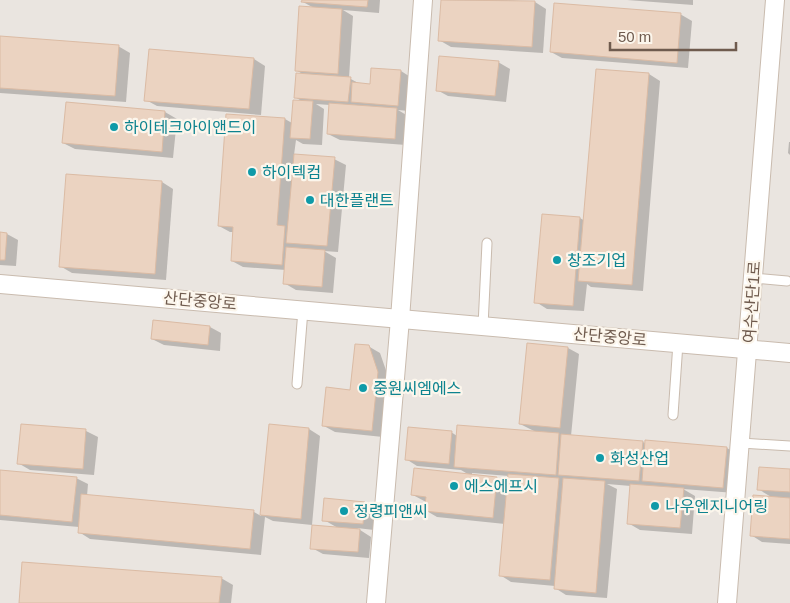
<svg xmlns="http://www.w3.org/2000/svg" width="790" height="603" font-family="Helvetica,'Noto Sans KR',sans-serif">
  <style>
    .industrial { fill: #eae5e0 }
    .shadow { fill: #0003; fill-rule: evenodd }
    .building { fill: #ebd3c1; stroke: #dbbba4 }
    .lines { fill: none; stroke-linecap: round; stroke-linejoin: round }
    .lane-casing { stroke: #c9bbae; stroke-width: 11 }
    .street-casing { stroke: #c9bbae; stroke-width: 20 }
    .lane { stroke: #fff; stroke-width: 9 }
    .street { stroke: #fff; stroke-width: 18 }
    .culture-dot { fill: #0f9aa8; stroke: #fcf6ec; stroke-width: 2 }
    .labels { text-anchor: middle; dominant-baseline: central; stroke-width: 4.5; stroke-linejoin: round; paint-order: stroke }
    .culture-label { font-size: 16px; fill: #0d838f; stroke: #fcf6ec; text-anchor: start }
    .street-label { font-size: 16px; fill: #6f5b4e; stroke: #fcf6ec }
  </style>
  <rect width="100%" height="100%" fill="#f9f2e6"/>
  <rect class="industrial" x="0" y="0" width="790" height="603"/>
  <g class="shadow">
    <path d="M303,0H380L379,13L343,10L353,16L349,78L360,84L371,85L401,71L412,78L409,111L398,110L408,116L406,145L340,140L328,134L330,105L316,104L324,109L322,145L303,144L296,140L294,155L334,159L346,165L338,252L324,251L336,258L333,293L296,290L284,283L286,270L243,267L232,261L234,232H230L219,226L227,115L285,119L292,123L303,102L295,97L304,75L296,70L314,8L303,2Z"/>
    <path d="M442,0H504L535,2L546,9L543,53L451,47L439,40Z"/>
    <path d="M627,0H693V5Z"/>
    <path d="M680,14L692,21L688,68L562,58L551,52Z"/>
    <path d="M0,37L118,46L130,53L126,102L0,93Z"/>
    <path d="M254,59L265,66L261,115L157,106L146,100Z"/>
    <path d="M498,62L510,69L506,102L448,96L437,90Z"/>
    <path d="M649,74L660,81L643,291L591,287L587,284L584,311L547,309L536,302L580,218L585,221Z"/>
    <path d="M67,104L165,112L177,119L173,158L75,149L63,143Z"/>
    <path d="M789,142H790V155L788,153Z"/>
    <path d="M162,182L173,189L166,280L72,273L60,266Z"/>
    <path d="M0,233L7,234L18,240L16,266L0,265Z"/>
    <path d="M210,327L221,333L220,351L164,345L152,339Z"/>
    <path d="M368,346L380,353L389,379L383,437L335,432L324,426L351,391Z"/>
    <path d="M568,348L579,354L571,436L643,442L646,444L727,448L738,455L735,493L683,489L695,496L692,534L640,530L628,523L631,486L607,484L617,489L607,598L566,595L555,588V586L511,582L500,575L505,524L437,517L425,510L426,502L413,495L471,476L461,470L417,466L406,459L451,432L457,436L536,432L520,424ZM472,473L509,476L508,485L497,478L472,476Z"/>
    <path d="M22,426L86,431L98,437L94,475L30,470L18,463Z"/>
    <path d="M270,426L309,429L320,436L312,525L273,521L265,517L261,555L90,539L79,532V527L0,520V471L76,478L88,484L87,496L254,512L261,516Z"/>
    <path d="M790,470V544L762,542L751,535L773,498L758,489Z"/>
    <path d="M365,503L376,509L374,530L357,528L371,537L369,558L323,554L312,548L338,528L324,520Z"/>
    <path d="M221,578L233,585L231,603H20Z"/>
  </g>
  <g class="building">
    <path d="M302,0H368L367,7L301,2Z"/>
    <path d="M441,0L535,1L532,47L438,41Z"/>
    <path d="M554,3L681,13L677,63L550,52Z"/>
    <path d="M299,6L342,9L338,74L295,71Z"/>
    <path d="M0,36L119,45L115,96L0,88Z"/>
    <path d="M149,49L254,58L249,109L144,101Z"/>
    <path d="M439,56L499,61L495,96L436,91Z"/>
    <path d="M371,68L401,70L398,106L351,102L352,82L370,84Z"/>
    <path d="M596,69L649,73L632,285L578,281Z"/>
    <path d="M296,73L351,77L348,102L294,98Z"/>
    <path d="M293,100L313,101L310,139L290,138Z"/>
    <path d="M66,102L165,111L162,152L62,143Z"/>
    <path d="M329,103L397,108L395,139L327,134Z"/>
    <path d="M226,114L285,118L277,225L285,226L282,265L231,261L233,227L218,226Z"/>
    <path d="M294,154L335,157L327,246L286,243Z"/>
    <path d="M66,174L162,181L155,274L59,267Z"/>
    <path d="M542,214L580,217L573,306L534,303Z"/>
    <path d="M0,232L7,233L5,260H0Z"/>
    <path d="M286,247L325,250L322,287L283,284Z"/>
    <path d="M153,320L210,326L208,345L151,339Z"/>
    <path d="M527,343L568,347L560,428L519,424Z"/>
    <path d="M355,344L369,345L378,372L372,431L322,426L326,387L350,390Z"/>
    <path d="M21,424L86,429L83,469L17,464Z"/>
    <path d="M269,424L309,428L301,519L260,515Z"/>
    <path d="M457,425L559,433L556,475L454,467Z"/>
    <path d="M408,427L452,431L449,464L405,460Z"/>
    <path d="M561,434L643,441L639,481L558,475Z"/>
    <path d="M645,440L727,447L723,488L642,481Z"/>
    <path d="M759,467L790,469V492L757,490Z"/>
    <path d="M414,468L497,477L493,518L424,511L426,497L411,495Z"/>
    <path d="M0,470L77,477L72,522L0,515Z"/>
    <path d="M508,474L559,478L550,580L499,576Z"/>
    <path d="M563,478L605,481L596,593L554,589Z"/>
    <path d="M630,484L684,488L680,528L627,524Z"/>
    <path d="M81,494L254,510L250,549L78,533Z"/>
    <path d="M753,495L790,498V539L750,536Z"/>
    <path d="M324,498L365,502L363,524L322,521Z"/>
    <path d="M312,525L360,529L358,552L310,549Z"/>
    <path d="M22,562L222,577L219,603H19Z"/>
  </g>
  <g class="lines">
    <defs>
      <g id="lane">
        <path d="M754,278L787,281"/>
        <path d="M483,326L487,243"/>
        <path d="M297,384L303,310"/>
        <path d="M673,415L678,343"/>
        <path d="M741,443L790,446"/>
      </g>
      <g id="street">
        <path d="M0,284L790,353"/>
        <path d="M376,603L400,319L423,0"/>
        <path d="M727,603L775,0"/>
      </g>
    </defs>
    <use href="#lane" class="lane-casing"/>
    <use href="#street" class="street-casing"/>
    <use href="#lane" class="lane"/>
    <use href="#street" class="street"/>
  </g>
  <g class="culture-dot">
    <circle cx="114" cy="127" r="5"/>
    <circle cx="252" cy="172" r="5"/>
    <circle cx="310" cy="200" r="5"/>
    <circle cx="557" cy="260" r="5"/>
    <circle cx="363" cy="388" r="5"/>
    <circle cx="600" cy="458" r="5"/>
    <circle cx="454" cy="486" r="5"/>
    <circle cx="655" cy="506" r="5"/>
    <circle cx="344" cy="511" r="5"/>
  </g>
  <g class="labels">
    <g class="culture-label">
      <text x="124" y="127">하이테크아이앤드이</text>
      <text x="262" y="172">하이텍컴</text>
      <text x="320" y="200">대한플랜트</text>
      <text x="567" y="260">창조기업</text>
      <text x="373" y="388">중원씨엠에스</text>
      <text x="610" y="458">화성산업</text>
      <text x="464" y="486">에스에프시</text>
      <text x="665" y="506">나우엔지니어링</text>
      <text x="354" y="511">정령피앤씨</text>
    </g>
    <g class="street-label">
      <text transform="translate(200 301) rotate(5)">산단중앙로</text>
      <text transform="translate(752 302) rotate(-86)">여수산단1로</text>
      <text transform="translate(610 337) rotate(5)">산단중앙로</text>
    </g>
  </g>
  <path d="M610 42v8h126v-8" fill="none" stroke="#6f5b4e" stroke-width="2.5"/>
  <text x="618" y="42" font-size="15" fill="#6f5b4e" stroke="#fcf6ec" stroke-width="4" paint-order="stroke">50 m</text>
</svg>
